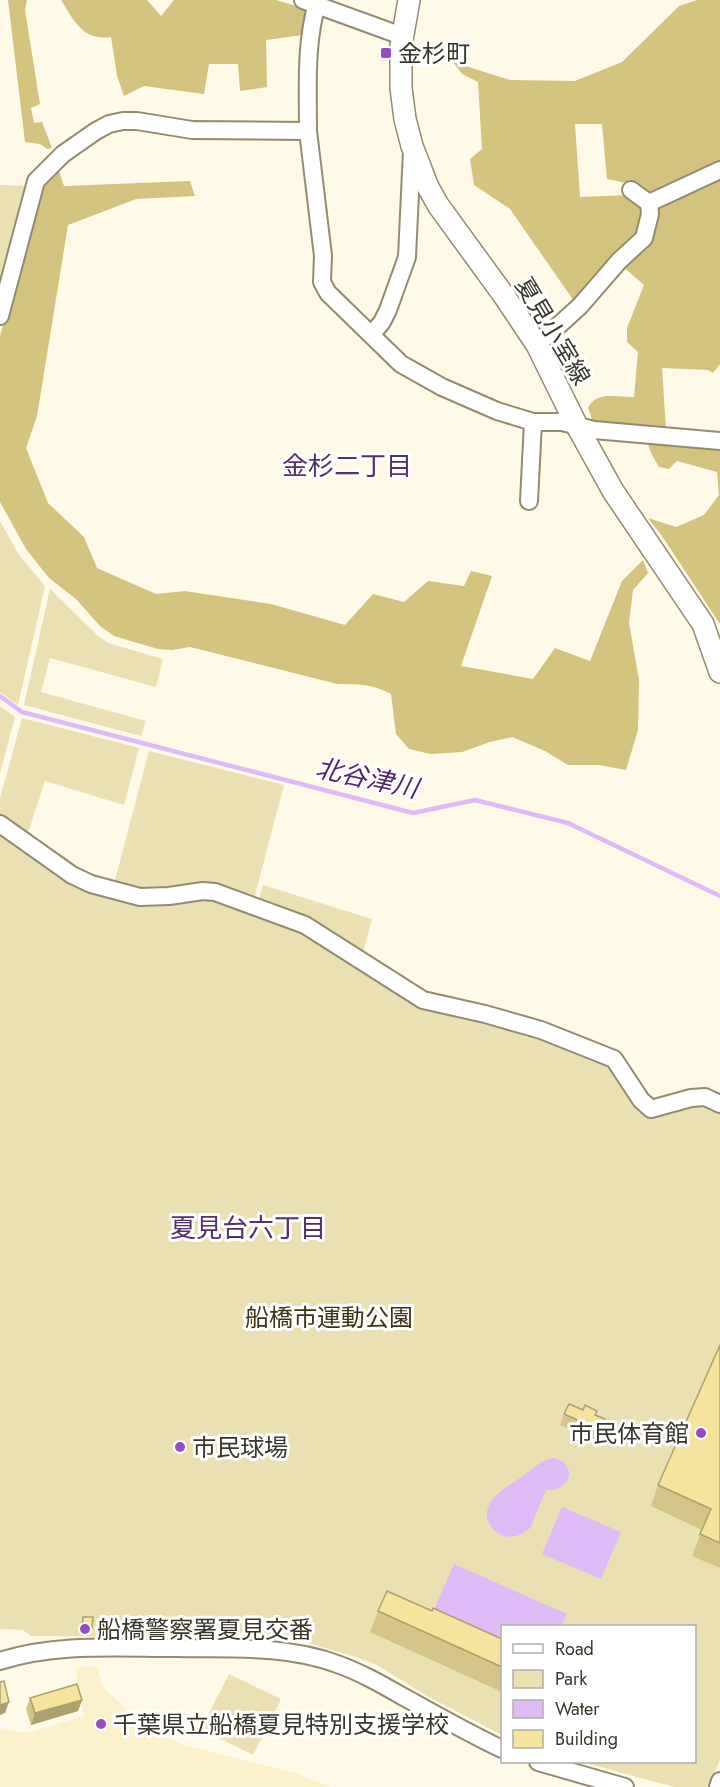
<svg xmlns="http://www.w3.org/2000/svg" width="720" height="1787" font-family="Jost,'Noto Sans JP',sans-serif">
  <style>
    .built { fill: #faf0c9 }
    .green { fill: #ebe0b2 }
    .forest { fill: #d4c37e }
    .water { fill: #debaf6 }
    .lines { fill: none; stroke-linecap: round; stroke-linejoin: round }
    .stream { stroke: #debaf6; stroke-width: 4.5 }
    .minor-casing { stroke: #928b6f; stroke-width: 20 }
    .major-casing { stroke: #928b6f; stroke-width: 24 }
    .minor { stroke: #fff; stroke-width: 16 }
    .major { stroke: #fff; stroke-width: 21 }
    .wall { fill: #d4c488 }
    .shaded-wall { fill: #aca06f }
    .building { fill: #f6e49e; stroke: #aca06f; stroke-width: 1.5 }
    .poi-dot { fill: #964dbf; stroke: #fff; stroke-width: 2 }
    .labels { text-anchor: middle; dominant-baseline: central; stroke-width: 6; stroke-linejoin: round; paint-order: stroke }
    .poi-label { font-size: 24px; fill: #383529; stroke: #fff; text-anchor: start }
    .street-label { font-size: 24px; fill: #383529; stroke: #fff }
    .park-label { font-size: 24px; fill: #3b3314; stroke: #fff }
    .neighbourhood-label { font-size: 26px; fill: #543169; stroke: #fff }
    .water-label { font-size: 26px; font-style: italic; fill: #52256b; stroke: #fff }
  </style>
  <rect width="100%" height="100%" fill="#fefae7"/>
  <path class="built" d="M97,1666L103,1687L138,1720L157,1732L184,1745L295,1773L331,1787H0V1728L27,1733L84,1716L75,1668Z"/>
  <g class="green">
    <path d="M0,185L29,186L0,295Z"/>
    <path d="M0,521L19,555L45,586L18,705L0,692Z"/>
    <path d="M50,589L97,635L108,643L163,659L156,687L50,658L41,692L146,721L141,736L24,705Z"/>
    <path d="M0,706L15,717L0,773Z"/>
    <path d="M22,718L139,748L124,805L45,781L27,836L0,817V798Z"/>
    <path d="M149,751L284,785L254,899L138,892L117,886L115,880Z"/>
    <path d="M0,830L54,868L66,882L133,904L208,896L308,934L402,993L559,1042L584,1056L608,1065L634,1100L696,1101L720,1111V1760L708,1787H674L582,1762H694V1626H502V1735L425,1695L377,1665L356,1657L304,1642L196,1626L127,1637L31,1636L23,1630L0,1629Z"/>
    <path d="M263,885L372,919L364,949L360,952L259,900Z"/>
    <path d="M229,1674L281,1699L253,1755L201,1729Z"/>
  </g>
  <g class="forest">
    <path d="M8,0H27L25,10L40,104L31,108L34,123L42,122L52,148L47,149L40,144L25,142Z"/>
    <path d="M61,0H147L161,16L174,0H276L310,10L303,35L266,40L267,87L240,91L238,64H209L204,94L144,86L124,96L117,76L111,37C83,41 74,21 61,0Z"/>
    <path d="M697,0H720V166L654,196L630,184L607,179L602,124H575L580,197L629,195L640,203L644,211L639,234L576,304L510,209L474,185L470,159L482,149L478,82L462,74L453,62L510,80L575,81L622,62L679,6Z"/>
    <path d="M58,168L64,186L190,181L195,196L136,199L68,225L37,416L26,448L48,503L84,537L97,568L156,594L185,591L271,604L345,625L373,594L404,602L428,581L464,586L471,571L492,576L461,666L533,679L555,648L590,661L622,581L643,560L648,573L633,590L629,623L639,680L638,730L626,770L599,765H568L545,751L512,737L490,742L462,752L430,754L409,749L396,734L391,694C373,684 357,684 337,684L190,647L172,650L158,649L114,636L100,626L76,599L49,578L26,549L0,502V336L42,189Z"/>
    <path d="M720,174V364L713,373L708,370L662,368L666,430L593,422L588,408C597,390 617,398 634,397L638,352L627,342V328L644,285L621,265L654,206Z"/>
    <path d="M646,439L720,446V624L662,536L648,518L676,527L704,515L719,495L717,472L677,461L669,469L659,467L651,453Z"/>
  </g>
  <g class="water">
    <path d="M555,1458C578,1465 571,1492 546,1490L530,1528C504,1552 474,1521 493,1499C500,1490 513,1483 523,1476C532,1469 542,1459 555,1458Z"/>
    <path d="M562,1507L621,1532L601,1579L542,1554Z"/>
    <path d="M454,1564L567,1614L561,1626H502V1645L432,1614Z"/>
  </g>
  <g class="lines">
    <path class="stream" d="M0,696L22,712L413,813L475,800L568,823L720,896"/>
    <defs>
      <g id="minor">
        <path d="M303,0L402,36"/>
        <path d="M308,131C308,87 305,42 318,0"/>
        <path d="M631,190L649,203"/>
        <path d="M0,316L36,181L63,154L96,131L109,124L123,121H137L192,130L308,131L323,256L322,282L328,293L401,364L442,387L497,411L533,422H562L594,430L720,441"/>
        <path d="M372,334L382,322L388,310L407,257L412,151"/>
        <path d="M537,345L580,306L619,261L644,238L650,214L649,203L720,170"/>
        <path d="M529,501L533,422"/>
        <path d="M0,824L72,875L91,884L140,897L169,896L203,891L215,892L305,925L423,1000L485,1014L541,1030L614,1059L641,1100L651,1109L691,1098L705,1097L720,1104"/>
        <path d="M0,1661C56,1643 117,1648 176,1648C230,1649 286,1645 337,1664C360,1672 381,1684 402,1696C435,1714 468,1733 502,1749"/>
        <path d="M538,1762L625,1787"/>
        <path d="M718,1787L720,1781"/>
      </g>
      <path id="major" d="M409,0L401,46V88L405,119L412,146L428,187L438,205L505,297L537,345L577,426L613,491L703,624L720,672"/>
    </defs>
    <use href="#minor" class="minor-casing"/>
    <use href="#major" class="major-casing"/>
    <use href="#minor" class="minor"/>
    <use href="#major" class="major"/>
  </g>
  <g class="wall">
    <path d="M720,1345V1568L692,1556L702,1530L651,1506L658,1485Z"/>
    <path d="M564,1414L595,1415L605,1419L596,1441L560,1425Z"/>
    <path d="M378,1611H432L502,1639V1692L370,1632Z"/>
    <path d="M83,1617L90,1634L80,1633L81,1623Z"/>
    <path d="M30,1698L82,1700L78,1711L31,1725L26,1709Z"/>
  </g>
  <g class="shaded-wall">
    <path d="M82,1628H92L90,1634L80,1633Z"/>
    <path d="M82,1700L78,1711L31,1725L35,1713Z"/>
    <path d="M9,1702L5,1713L0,1715V1705Z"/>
  </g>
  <g class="building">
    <path d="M720,1345V1543L700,1534L711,1509L658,1485Z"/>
    <path d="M569,1404L583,1410L585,1405L597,1411L595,1415L605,1419L600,1430L564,1414Z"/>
    <path d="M387,1591L432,1611L433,1608L502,1639V1667L378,1611Z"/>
    <path d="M83,1617H93L92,1628H82Z"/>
    <path d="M4,1681L9,1702L0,1705V1682Z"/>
    <path d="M77,1684L82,1700L35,1713L30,1698Z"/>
  </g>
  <g class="poi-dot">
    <rect x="380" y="47" width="12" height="12" rx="3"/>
    <circle cx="701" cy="1433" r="6"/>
    <circle cx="180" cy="1447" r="6"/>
    <circle cx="85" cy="1629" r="6"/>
    <circle cx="101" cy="1724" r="6"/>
  </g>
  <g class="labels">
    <g class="poi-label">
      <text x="398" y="53">金杉町</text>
      <text x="689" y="1433" text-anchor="end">市民体育館</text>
      <text x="192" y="1447">市民球場</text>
      <text x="97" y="1629">船橋警察署夏見交番</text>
      <text x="113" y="1724">千葉県立船橋夏見特別支援学校</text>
    </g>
    <g class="street-label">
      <text transform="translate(553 331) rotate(59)">夏見小室線</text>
    </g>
    <g class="park-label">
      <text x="329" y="1317">船橋市運動公園</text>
    </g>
    <g class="neighbourhood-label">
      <text x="347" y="466">金杉二丁目</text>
      <text x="248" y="1228">夏見台六丁目</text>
    </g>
    <g class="water-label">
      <text transform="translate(367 778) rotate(12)">北谷津川</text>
    </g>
  </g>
  <rect x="501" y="1625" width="195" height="138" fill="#ffffff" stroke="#afaea9" stroke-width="1.5"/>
  <rect x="513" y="1644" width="30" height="9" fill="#ffffff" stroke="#afaea9" stroke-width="1.5"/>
  <text x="555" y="1655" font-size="18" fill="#383529">Road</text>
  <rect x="513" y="1670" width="30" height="18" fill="#ebe0b2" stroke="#afaea9" stroke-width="1.5"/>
  <text x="555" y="1685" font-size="18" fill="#383529">Park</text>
  <rect x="513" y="1700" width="30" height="18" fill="#debaf6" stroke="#afaea9" stroke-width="1.5"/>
  <text x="555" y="1715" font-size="18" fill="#383529">Water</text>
  <rect x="513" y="1730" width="30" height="18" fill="#f6e49e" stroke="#afaea9" stroke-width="1.5"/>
  <text x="555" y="1745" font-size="18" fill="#383529">Building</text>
</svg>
